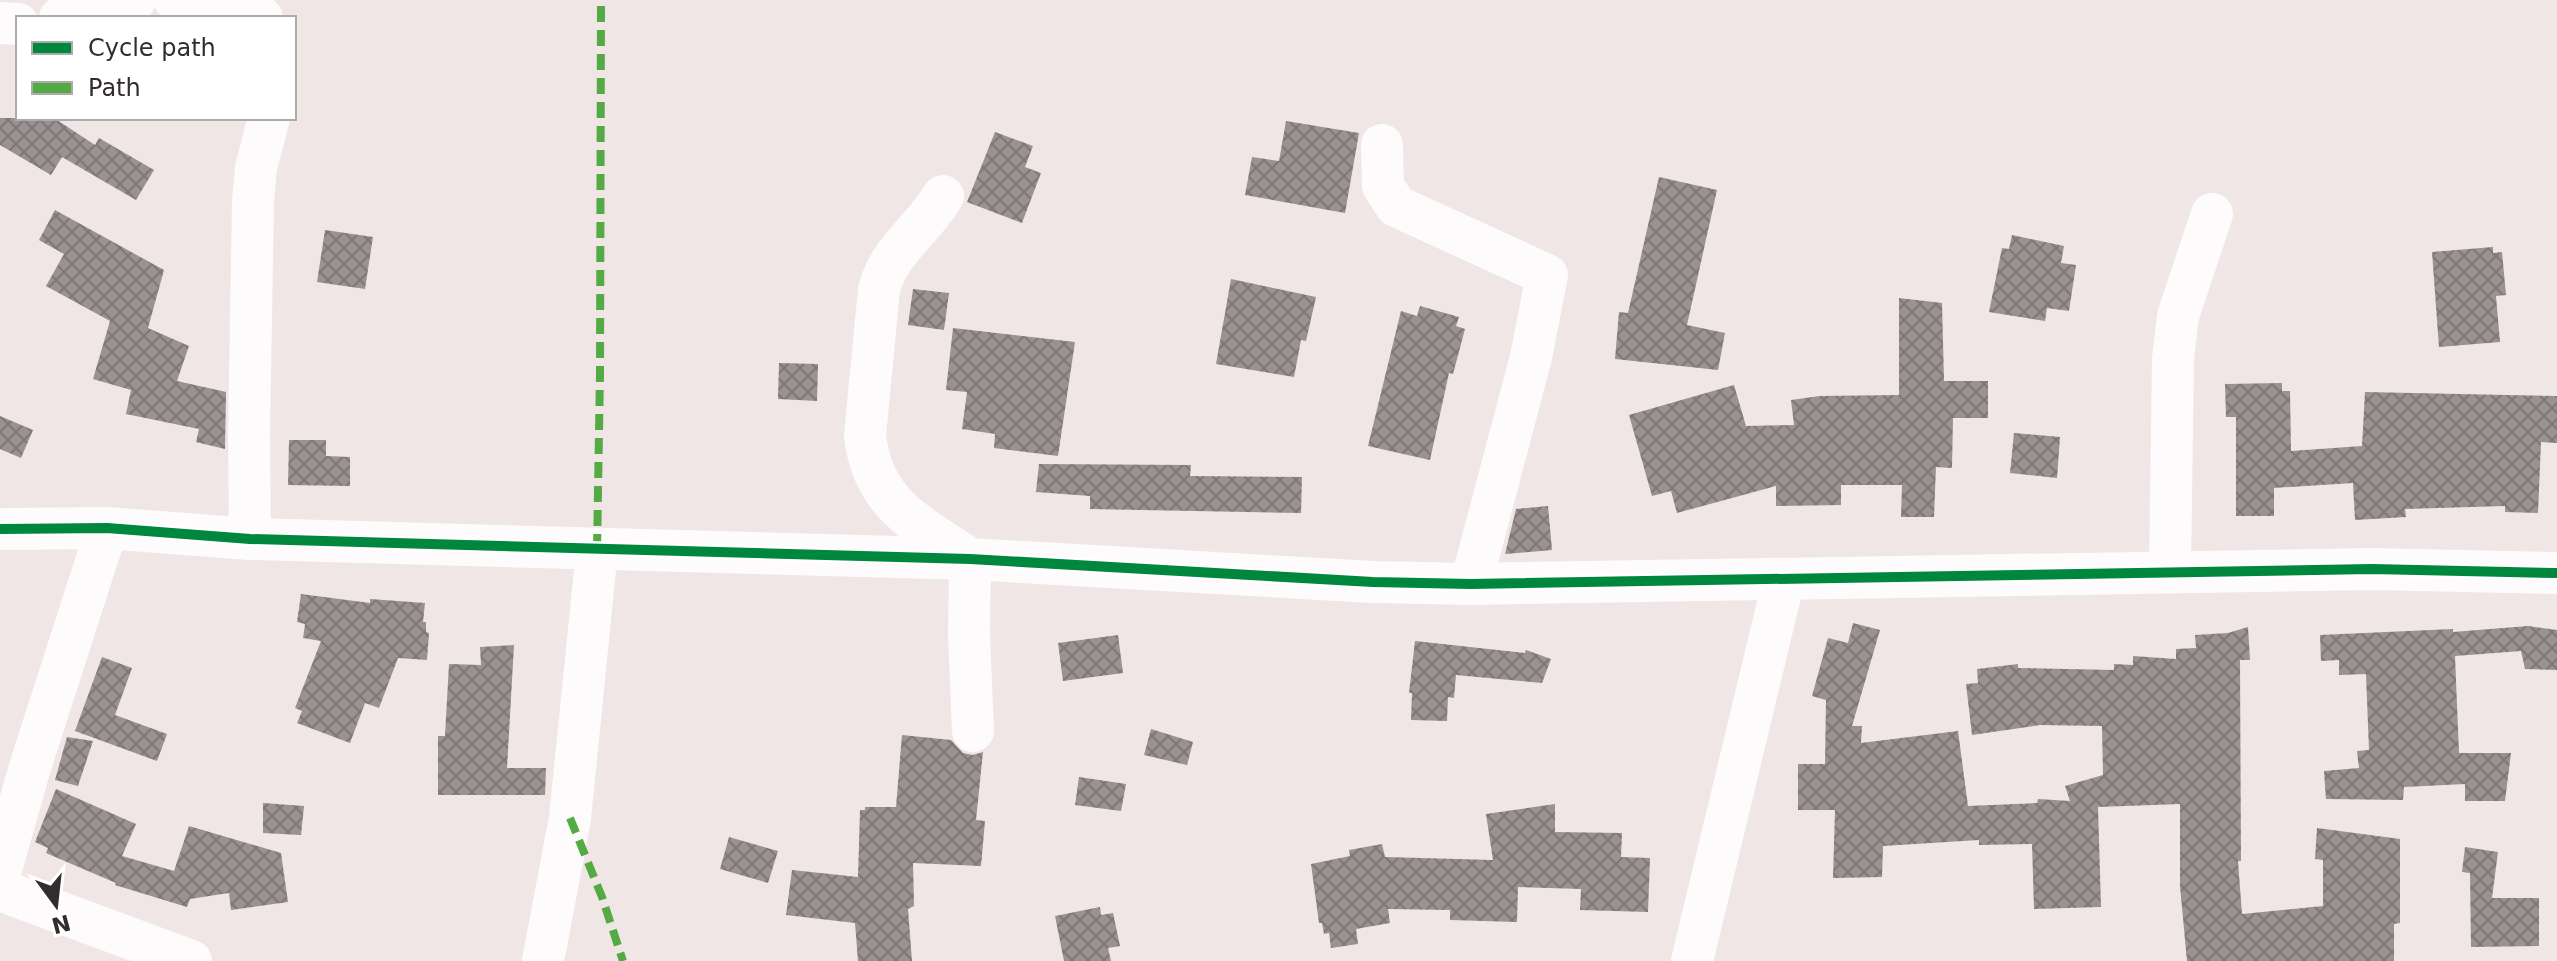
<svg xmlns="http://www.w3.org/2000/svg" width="2557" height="961" font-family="'DejaVu Sans',sans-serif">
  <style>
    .building { fill: url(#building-cross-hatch) }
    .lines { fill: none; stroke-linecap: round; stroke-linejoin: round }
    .minor { stroke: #fdfbfb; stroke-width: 42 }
    .quiet { stroke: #54ab44; stroke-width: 8; stroke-dasharray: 16 8; stroke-linecap: butt }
    .cycleway-casing { stroke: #fff; stroke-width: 15 }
    .cycleway { stroke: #00873e; stroke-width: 10 }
  </style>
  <defs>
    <pattern id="building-cross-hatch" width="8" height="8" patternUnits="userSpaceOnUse" patternTransform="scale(2)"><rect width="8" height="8" fill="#999291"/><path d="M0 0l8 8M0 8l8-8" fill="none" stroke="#7d7777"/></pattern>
  </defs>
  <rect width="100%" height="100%" fill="#f0e6e5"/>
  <g class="building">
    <path d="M0,118H54L95,145L99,138L154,170L136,200L62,157L51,175L0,145Z"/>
    <path d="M1286,121L1359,133L1345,213L1245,195L1252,157L1279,161Z"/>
    <path d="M995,132L1033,146L1025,167L1041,173L1022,223L967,202Z"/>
    <path d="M1659,177L1717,190L1687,325L1725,333L1718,370L1615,359L1619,312L1628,313Z"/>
    <path d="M55,210L164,270L148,328L189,346L177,381L226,392L225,449L196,442L199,429L126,414L131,390L93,379L110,321L46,286L64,254L39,240Z"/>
    <path d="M325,230L373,237L365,289L317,282Z"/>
    <path d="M2012,235L2064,246L2061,263L2076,265L2069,311L2047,308L2045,321L1989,312L2002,248L2009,249Z"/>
    <path d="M2493,247V253L2502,252L2506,295L2496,296L2500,342L2439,347L2432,252Z"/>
    <path d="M1231,279L1316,297L1306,341L1301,340L1294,377L1216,364Z"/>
    <path d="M913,289L949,293L944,330L908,325Z"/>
    <path d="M1899,298L1942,303L1944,381H1988V418H1953L1952,468L1936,467L1934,517H1901L1902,485H1841V505L1776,506V486L1677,513L1671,491L1652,496L1629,415L1734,385L1746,426L1794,425L1791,400L1820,396L1899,395Z"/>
    <path d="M1420,306L1459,317L1456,326L1465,329L1453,374L1449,373L1430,460L1368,446L1401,311L1417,316Z"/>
    <path d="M953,328L1075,342L1058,456L994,448L995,434L962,429L967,392L946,390Z"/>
    <path d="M779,363L818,364L817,401L778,399Z"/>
    <path d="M2282,383V391H2290L2291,451L2362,446L2365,392L2557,396V443L2541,442L2538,513L2505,512V506L2405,509L2406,517L2355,520L2353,483L2274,488V516H2236V417H2226L2225,384Z"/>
    <path d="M0,416L33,430L21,458L0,449Z"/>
    <path d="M2014,433L2060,437L2057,478L2010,473Z"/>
    <path d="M289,440H326V456L350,457V486L288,485Z"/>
    <path d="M1039,464L1191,465L1190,476L1302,477L1301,513L1090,509V496L1036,492Z"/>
    <path d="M1548,506L1552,550L1505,554L1516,509Z"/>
    <path d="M301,594L370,603V599L425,603L423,622H426V632L429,633L427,660L398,658L379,708L365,703L350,743L297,723L302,711L295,708L321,641L303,638L305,624L297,622Z"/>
    <path d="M1853,623L1880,630L1852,726H1862L1861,743L1958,731L1968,806L2037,803L2038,799L2070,801L2065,786L2103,775L2102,726L2040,725L1972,735L1966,684L1978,683L1977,669L2018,664V668L2114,670V664L2133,665V656L2176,659V649L2196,648L2195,635L2228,633L2248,627L2250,660H2240L2241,861H2238L2242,914L2323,906V860L2315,859L2317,828L2400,839V923L2394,924V961H2187L2180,886V804L2098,807L2101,907L2034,909L2032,844L1979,845V840L1883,846L1882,877L1833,878L1835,810H1798V764H1825L1826,700L1812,696L1828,638L1848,643Z"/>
    <path d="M2528,626L2557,630V670L2525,669L2521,651L2455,656L2459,753H2511L2505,801H2465V784L2404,787L2403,800L2326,799L2324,771L2359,768L2357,751L2369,750L2366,674L2339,675V660L2321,661L2320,635L2453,629V632Z"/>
    <path d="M1118,635L1123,673L1063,681L1058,643Z"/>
    <path d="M1415,641L1525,653L1526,650L1551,659L1542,683L1456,675L1454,698L1448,697L1447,721L1411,720L1412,693H1409Z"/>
    <path d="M514,645L507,768H546L545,795H438V736H445L449,664L481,665L480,647Z"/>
    <path d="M102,657L132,668L115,715L167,734L157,761L75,731Z"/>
    <path d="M1151,729L1193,742L1187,765L1144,755Z"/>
    <path d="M902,735L951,740L963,753L973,755L983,752L976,820L985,821L981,866L913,863L914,906L908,909L912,961H858L855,923L786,915L792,870L858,877L860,810H865V807H896Z"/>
    <path d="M67,737L93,741L78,786L55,780Z"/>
    <path d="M1079,777L1126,784L1121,811L1075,805Z"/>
    <path d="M56,789L136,824L122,856L174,871L189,826L281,853L288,902L231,910L229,893L190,899L187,907L115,885L116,883L46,853L48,848L35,842Z"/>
    <path d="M263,803L304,806L301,835L263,833Z"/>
    <path d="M1555,804V832L1622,833L1621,857L1650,858L1648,912L1580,910L1581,889L1518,887L1517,922L1450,920V910L1388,909L1390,923L1356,929L1358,944L1331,948L1329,933L1324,934L1322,923H1319L1311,864L1350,856L1349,850L1382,844L1385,857L1493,860L1486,814Z"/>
    <path d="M729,837L778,851L768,883L720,869Z"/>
    <path d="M2465,847L2498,852L2492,898H2539V946L2471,947L2470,873L2462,872Z"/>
    <path d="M1100,907L1101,915L1113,913L1120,946L1108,948L1111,961H1064L1055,916Z"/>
  </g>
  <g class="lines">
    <g class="minor">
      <path d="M175,0L262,18"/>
      <path d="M60,18L135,0"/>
      <path d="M0,23L18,24"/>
      <path d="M1382,145L1383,186L1396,206L1547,275L1531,357L1471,584"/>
      <path d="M943,196C923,230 888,251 879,290L865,435C872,504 918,524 970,559L969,633L973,731"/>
      <path d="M0,529L107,528L250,539L970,559L1373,582L1471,584L2372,569L2557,573"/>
      <path d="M250,539L249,434L253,201L256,168L269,118"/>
      <path d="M2170,571L2173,359L2178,316L2212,214"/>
      <path d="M0,873L30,767L107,528"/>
      <path d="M0,890L191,961"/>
      <path d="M543,961L570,818L597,550"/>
      <path d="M1692,961L1784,579"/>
    </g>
    <g class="quiet">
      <path d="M597,550L600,374L601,0"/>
      <path d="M570,818L602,897L623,961"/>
    </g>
    <defs>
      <path id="cycleway" d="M0,529L107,528L250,539L970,559L1373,582L1471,584L2372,569L2557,573"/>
    </defs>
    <use href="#cycleway" class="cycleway-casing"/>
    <use href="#cycleway" class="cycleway"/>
  </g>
  <rect x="16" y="16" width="280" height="104" fill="#ffffff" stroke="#adabab" stroke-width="2"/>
  <rect x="32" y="42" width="40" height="12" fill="#00873e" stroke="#adabab" stroke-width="2"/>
  <text x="88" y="56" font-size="24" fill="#332c2c">Cycle path</text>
  <rect x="32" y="82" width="40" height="12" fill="#54ab44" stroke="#adabab" stroke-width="2"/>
  <text x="88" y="96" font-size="24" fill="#332c2c">Path</text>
  <g transform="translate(56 905) rotate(165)" stroke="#ffffff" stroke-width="6" paint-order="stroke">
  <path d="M0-6L14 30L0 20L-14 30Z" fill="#332c2c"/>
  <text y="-12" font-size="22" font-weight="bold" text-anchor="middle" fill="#332c2c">N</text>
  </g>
</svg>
